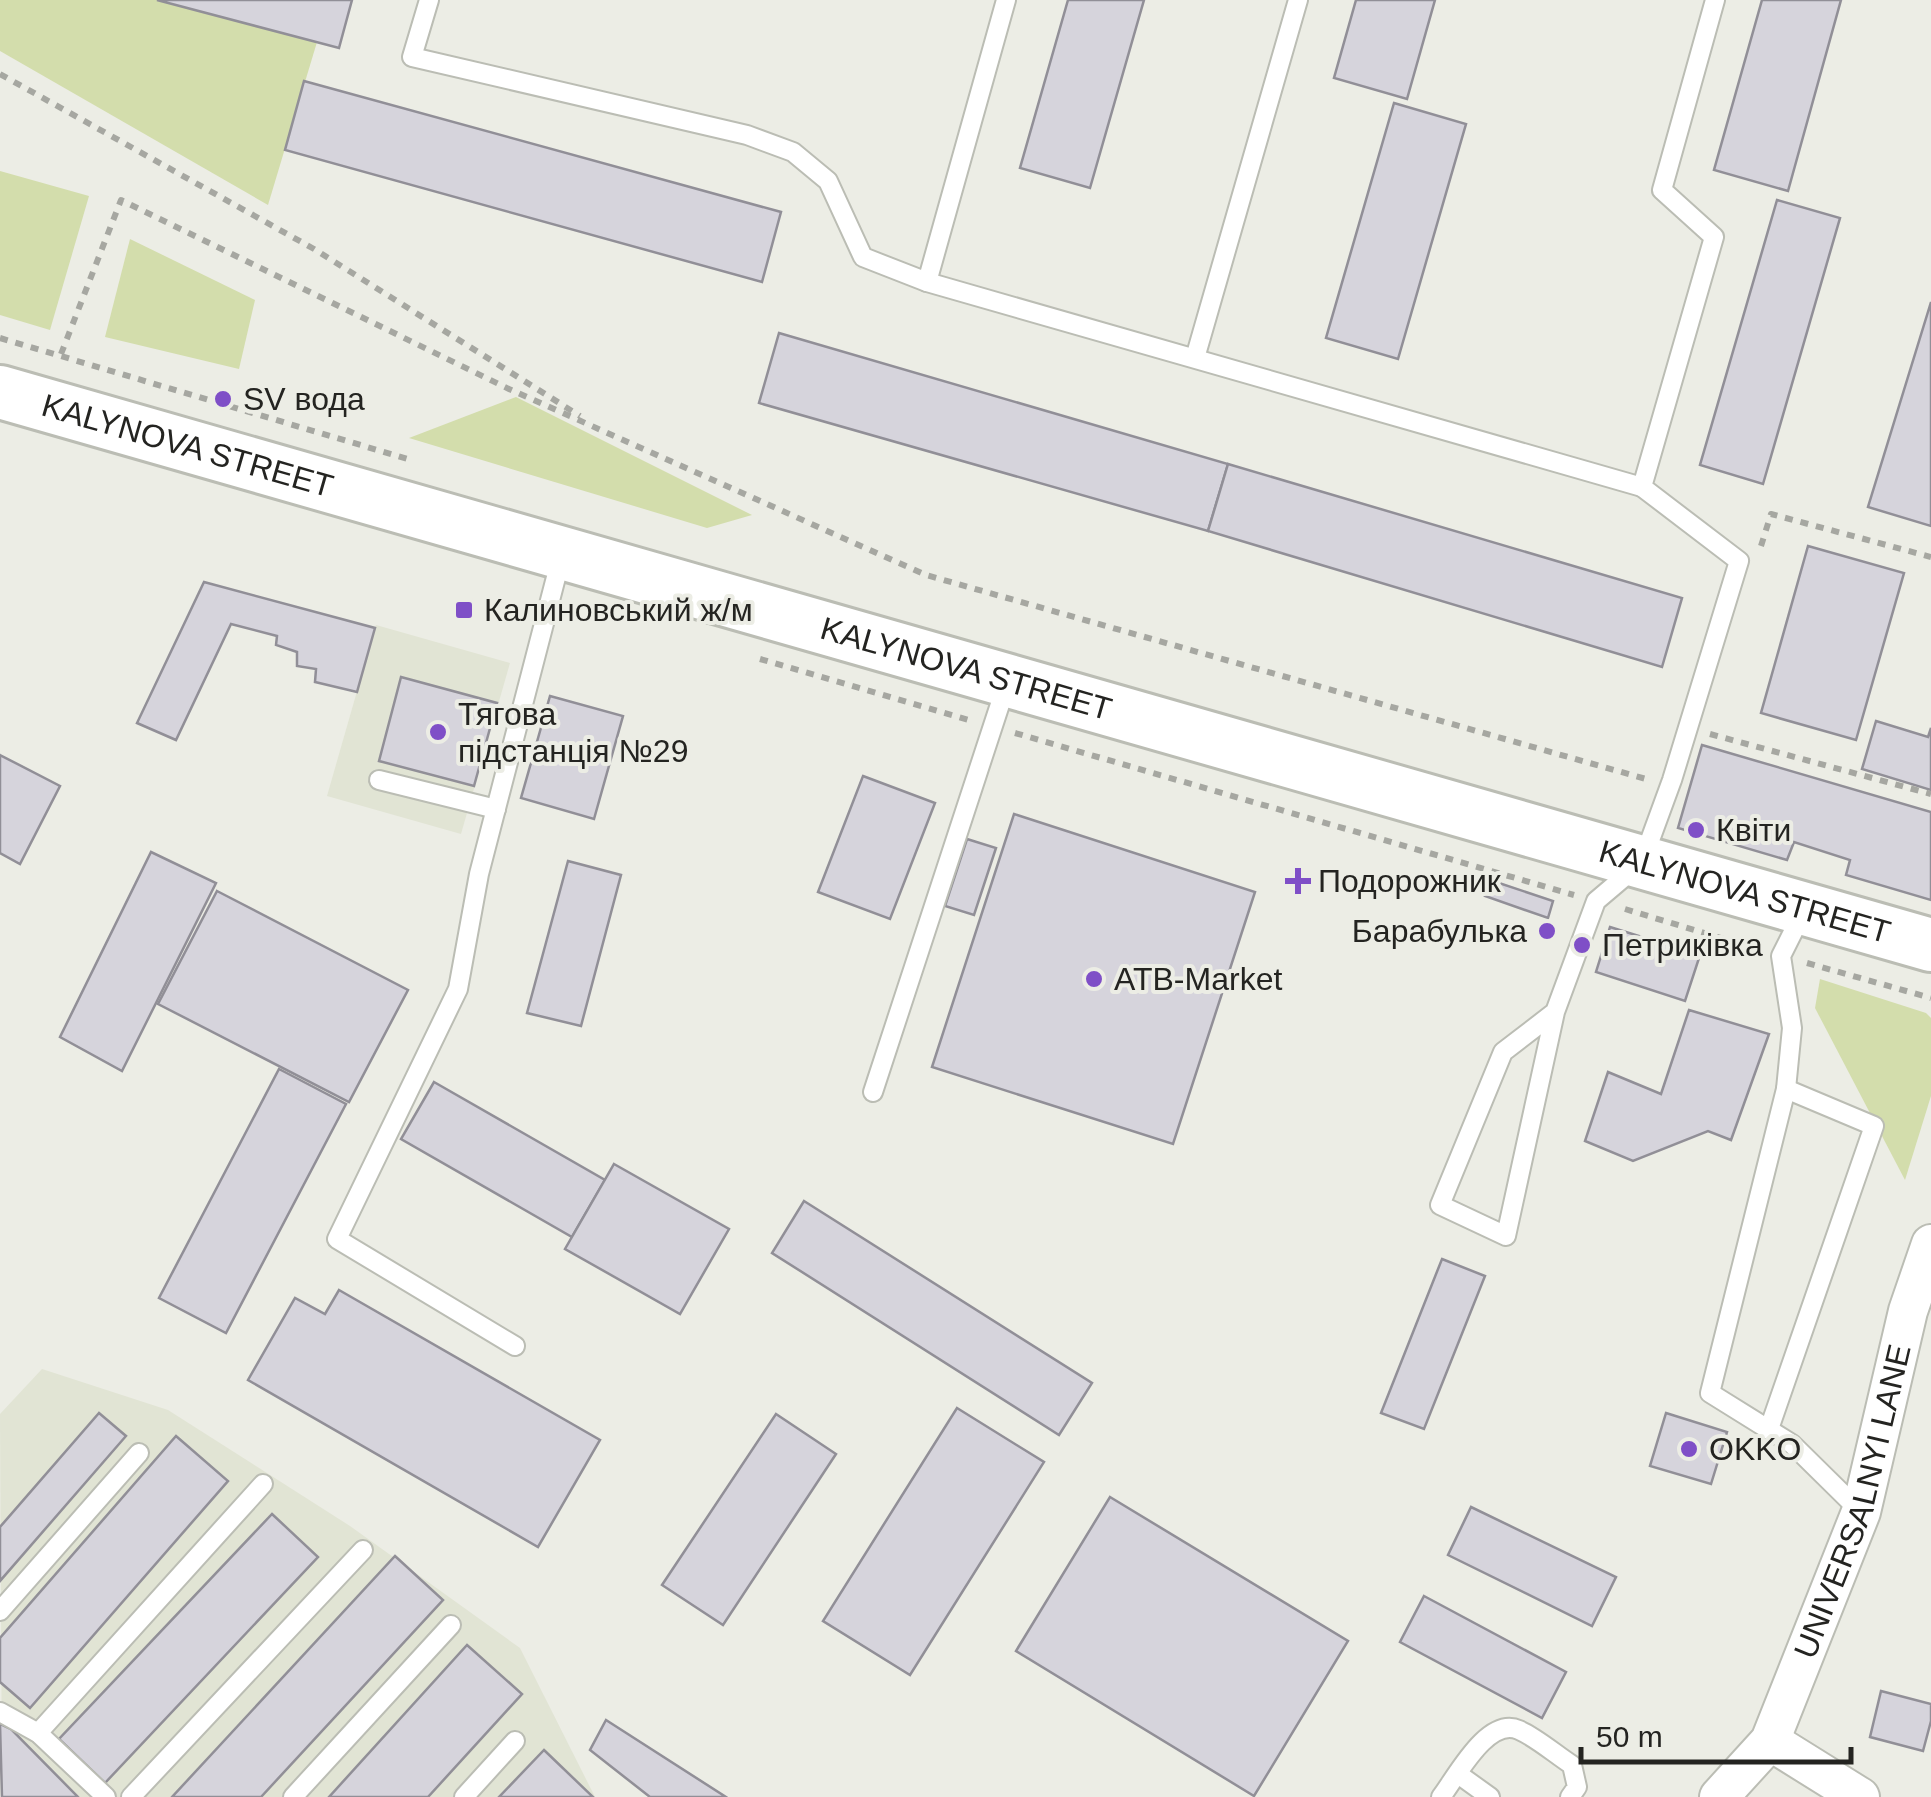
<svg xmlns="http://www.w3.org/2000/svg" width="1931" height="1797" font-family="Helvetica,sans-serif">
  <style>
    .built { fill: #e1e4d4 }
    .green { fill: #d3ddac }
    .building { fill: #d6d4dc; stroke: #918f97; stroke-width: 2.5 }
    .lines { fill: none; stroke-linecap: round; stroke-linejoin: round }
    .service-casing { stroke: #bbbdb4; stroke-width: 22 }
    .minor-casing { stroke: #bbbdb4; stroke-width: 42 }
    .secondary-casing { stroke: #bbbdb4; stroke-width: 58 }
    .path { stroke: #a6a7a1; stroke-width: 6; stroke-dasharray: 8 8; stroke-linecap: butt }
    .service { stroke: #fff; stroke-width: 18 }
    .minor { stroke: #fff; stroke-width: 38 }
    .secondary { stroke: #fff; stroke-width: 52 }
    .poi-dot { fill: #7f4fc7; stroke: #ecede5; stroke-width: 4 }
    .labels { text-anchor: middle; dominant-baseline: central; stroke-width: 8; stroke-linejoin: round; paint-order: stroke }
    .poi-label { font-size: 32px; fill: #242421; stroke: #ecede5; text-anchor: start }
    .street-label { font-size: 32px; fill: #242421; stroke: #ecede5 }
  </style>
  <rect width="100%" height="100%" fill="#ecede5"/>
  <g class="built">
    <path d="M376,625L510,663L461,834L327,796Z"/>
    <path d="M42,1369L168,1410L350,1526L520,1648L595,1797H2L0,1414Z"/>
  </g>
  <g class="green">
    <path d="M0,0H157L317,42L268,205L0,51Z"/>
    <path d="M0,171L89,196L50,330L0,315Z"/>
    <path d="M130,239L255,300L239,369L105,337Z"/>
    <path d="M516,397L752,515L707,528L409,438Z"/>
    <path d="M1820,979L1926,1013L1931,1018V1096L1905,1180L1815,1008Z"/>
  </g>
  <g class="building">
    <path d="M157,0H352L339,48Z"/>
    <path d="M1068,0H1144L1090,188L1020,168Z"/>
    <path d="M1356,0H1435L1407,99L1334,78Z"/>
    <path d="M1762,0H1841L1788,191L1714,170Z"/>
    <path d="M304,81L781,212L762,282L285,150Z"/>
    <path d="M1394,103L1466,124L1398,359L1326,338Z"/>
    <path d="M1777,200L1840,218L1763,484L1700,465Z"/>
    <path d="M1931,302V526L1868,507Z"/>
    <path d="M779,333L1228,464L1208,531L759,403Z"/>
    <path d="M1228,464L1682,598L1662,667L1208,531Z"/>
    <path d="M1808,546L1904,573L1856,740L1761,713Z"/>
    <path d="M204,582L375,628L357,692L315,682L316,669L297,666V652L276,645L277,636L231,624L176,740L137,723Z"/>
    <path d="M401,677L497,703L474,786L379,761Z"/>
    <path d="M550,696L623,716L594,819L521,798Z"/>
    <path d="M1876,721L1928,737L1931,728V790L1862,769Z"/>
    <path d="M1702,745L1931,812V900L1846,875L1850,860L1794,842L1787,860L1678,828Z"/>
    <path d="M0,755L60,786L20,864L0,853Z"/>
    <path d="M863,776L935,803L890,919L818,892Z"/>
    <path d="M1014,814L1255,892L1173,1144L932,1067Z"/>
    <path d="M967,839L996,848L974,915L945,906Z"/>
    <path d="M151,852L216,883L122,1071L60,1037Z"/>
    <path d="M568,861L621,875L581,1026L527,1013Z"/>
    <path d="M1490,880L1553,901L1548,918L1485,896Z"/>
    <path d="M217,891L408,990L349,1102L158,1004Z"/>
    <path d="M1610,927L1700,955L1685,1001L1596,972Z"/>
    <path d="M1689,1010L1769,1034L1731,1140L1708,1131L1633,1161L1585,1141L1608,1072L1661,1094Z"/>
    <path d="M279,1069L346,1104L226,1333L159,1298Z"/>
    <path d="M434,1082L605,1180L572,1237L401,1139Z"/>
    <path d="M614,1164L729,1229L680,1314L565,1249Z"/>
    <path d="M804,1201L1092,1383L1059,1435L772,1253Z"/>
    <path d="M1442,1259L1485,1276L1424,1429L1381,1413Z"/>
    <path d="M339,1290L600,1440L538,1547L248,1380L295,1298L325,1314Z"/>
    <path d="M957,1408L1044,1462L910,1675L823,1621Z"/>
    <path d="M99,1413L126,1436L0,1581V1527Z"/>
    <path d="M1666,1413L1727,1432L1711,1484L1650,1466Z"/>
    <path d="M776,1414L836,1454L723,1625L662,1585Z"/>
    <path d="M176,1436L228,1481L30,1708L0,1682V1638Z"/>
    <path d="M1110,1497L1348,1641L1254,1796L1016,1651Z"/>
    <path d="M1471,1507L1616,1577L1592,1626L1448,1555Z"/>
    <path d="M272,1514L318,1557L105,1783L59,1739Z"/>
    <path d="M395,1556L443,1600L261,1797H172Z"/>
    <path d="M1424,1596L1566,1672L1542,1718L1400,1642Z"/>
    <path d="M467,1645L522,1694L428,1797H329Z"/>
    <path d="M1881,1691L1931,1704V1721L1923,1751L1870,1737Z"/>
    <path d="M606,1720L726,1797H650L590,1750Z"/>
    <path d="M0,1724L11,1729L78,1797H2Z"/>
    <path d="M544,1750L593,1797H499Z"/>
  </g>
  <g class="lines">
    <defs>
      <g id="service">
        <path d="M429,0L412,57L747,135L793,152L828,181L863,257L927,282L1642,487"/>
        <path d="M927,282L1006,0"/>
        <path d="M1195,358L1298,0"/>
        <path d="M379,780L496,809"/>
        <path d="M1802,914L1781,956L1792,1028L1786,1089L1710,1393L1792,1444L1861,1512"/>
        <path d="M1555,1012L1506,1236L1440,1205L1503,1052L1555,1012L1596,901L1642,862L1672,780L1739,561L1642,487L1714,237L1662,190L1715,0"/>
        <path d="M873,1092L1006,686"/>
        <path d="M515,1346L337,1239L458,989L479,874L561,558"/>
        <path d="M1769,1429L1874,1126L1786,1089"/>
        <path d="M0,1611L139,1453"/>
        <path d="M0,1712L38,1733L106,1797"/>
        <path d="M38,1733L263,1484"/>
        <path d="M1458,1774L1490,1797"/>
        <path d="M131,1797L363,1550"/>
        <path d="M293,1797L451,1625"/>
        <path d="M464,1797L515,1741"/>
        <path d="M1441,1797C1457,1776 1488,1716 1519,1730C1537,1738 1555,1754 1572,1765L1577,1787L1570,1797"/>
      </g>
      <g id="minor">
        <path d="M1770,1741L1860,1797"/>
        <path id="s1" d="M1719,1797L1770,1741L1861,1512L1908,1311L1931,1244"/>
      </g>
      <g id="secondary">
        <path id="s2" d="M0,392L1931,945"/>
      </g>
    </defs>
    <use href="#service" class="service-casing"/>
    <use href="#minor" class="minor-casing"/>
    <use href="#secondary" class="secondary-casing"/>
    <g class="path">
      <path d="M0,74L314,249L580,416"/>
      <path d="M0,338L411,460"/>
      <path d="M61,354L121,200L509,389L926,575L1646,779"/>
      <path d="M1761,546L1771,514L1931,557"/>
      <path d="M760,659L969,720"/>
      <path d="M1015,733L1574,895"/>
      <path d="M1710,734L1931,794"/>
      <path d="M1625,909L1757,949"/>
      <path d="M1807,963L1931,998"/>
    </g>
    <use href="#service" class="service"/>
    <use href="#minor" class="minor"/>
    <use href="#secondary" class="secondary"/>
  </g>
  <g class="poi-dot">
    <circle cx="223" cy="399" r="10"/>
    <rect x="454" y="600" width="20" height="20" rx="5"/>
    <circle cx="438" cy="732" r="10"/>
    <circle cx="1696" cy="830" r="10"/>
    <path d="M1293 866h10v10h10v10h-10v10h-10v-10h-10v-10h10z"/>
    <circle cx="1547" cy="931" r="10"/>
    <circle cx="1582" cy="945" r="10"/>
    <circle cx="1094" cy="979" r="10"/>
    <circle cx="1689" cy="1449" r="10"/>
  </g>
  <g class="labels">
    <g class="poi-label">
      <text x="243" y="399">SV вода</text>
      <text x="484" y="610">Калиновський ж/м</text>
      <text x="458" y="714">Тягова<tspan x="458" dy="37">пiдстанцiя №29</tspan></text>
      <text x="1716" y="830">Квіти</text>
      <text x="1318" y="881">Подорожник</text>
      <text x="1527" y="931" text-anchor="end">Барабулька</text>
      <text x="1602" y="945">Петриківка</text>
      <text x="1114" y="979">ATB-Market</text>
      <text x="1709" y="1449">OKKO</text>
    </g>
    <g class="street-label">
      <text stroke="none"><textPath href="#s2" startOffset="195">KALYNOVA STREET</textPath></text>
      <text stroke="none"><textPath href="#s2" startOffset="1005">KALYNOVA STREET</textPath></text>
      <text stroke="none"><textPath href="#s2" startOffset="1815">KALYNOVA STREET</textPath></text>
      <text stroke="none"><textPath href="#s1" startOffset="330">UNIVERSALNYI LANE</textPath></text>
    </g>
  </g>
  <path d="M1581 1747v15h270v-15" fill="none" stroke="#242421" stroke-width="5"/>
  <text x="1596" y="1747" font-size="30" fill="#242421" stroke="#ecede5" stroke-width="8" paint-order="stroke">50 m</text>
</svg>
